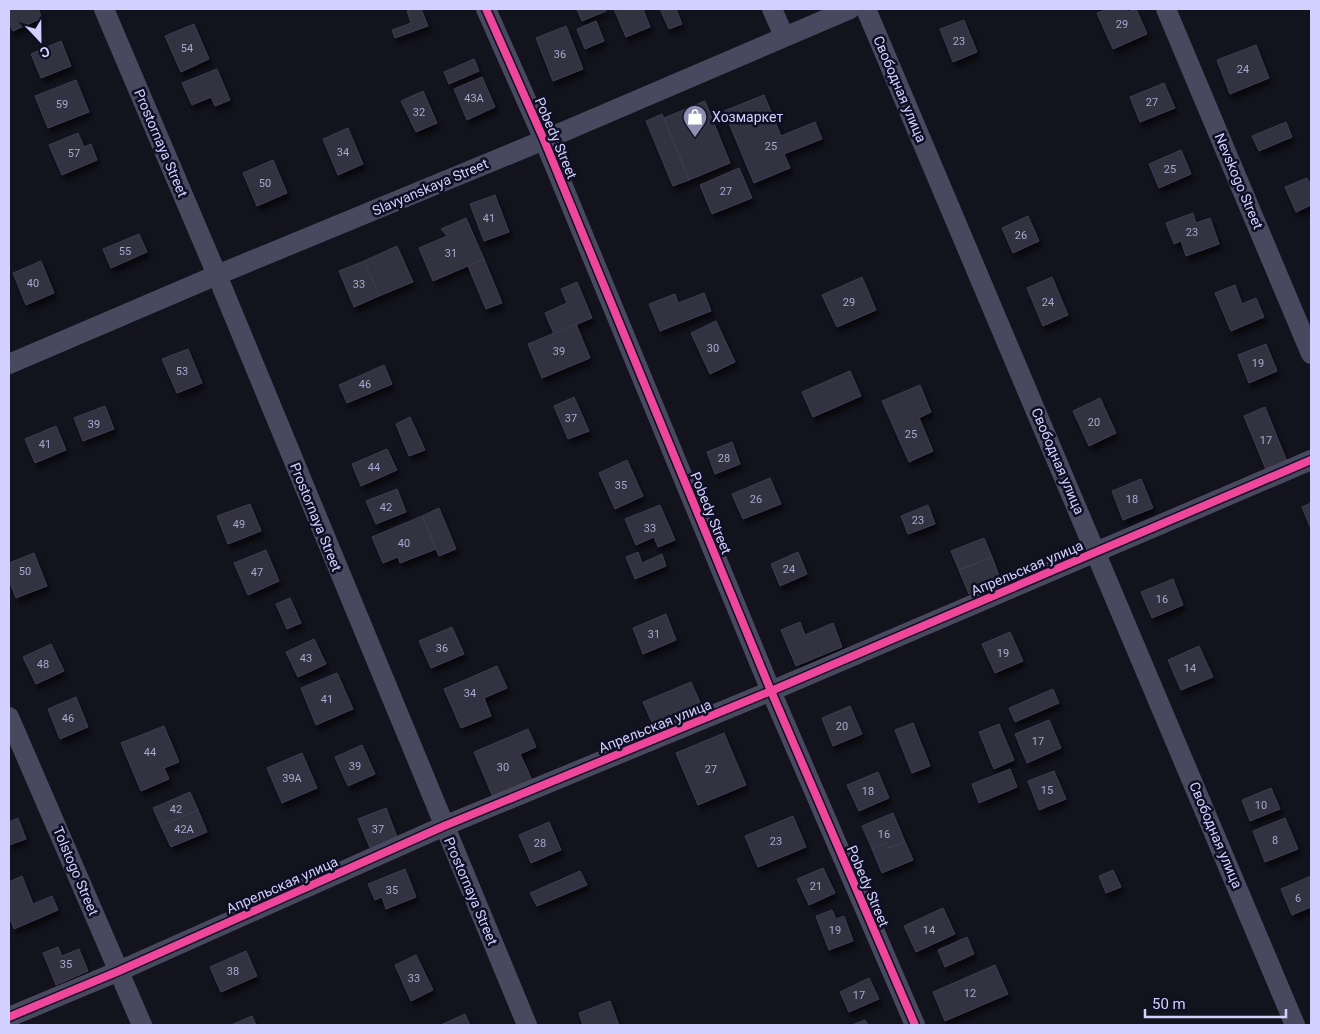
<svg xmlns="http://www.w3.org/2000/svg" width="1320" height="1034" font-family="Roboto,sans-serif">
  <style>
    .building { fill: #313141; stroke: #3e3d53; filter: url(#shadow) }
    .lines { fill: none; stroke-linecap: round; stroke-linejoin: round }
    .minor { stroke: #48495f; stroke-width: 20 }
    .cycleway-casing { stroke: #0f0e23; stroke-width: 11 }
    .cycleway { stroke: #ed469a; stroke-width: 8 }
    .labels { text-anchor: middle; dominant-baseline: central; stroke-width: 5; stroke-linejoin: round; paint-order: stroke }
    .number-label { font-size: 11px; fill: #a9a8d0 }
    .street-label { font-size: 14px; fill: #d1d0ff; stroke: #0f0e23 }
    .poi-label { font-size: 14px; fill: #d1d0ff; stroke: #0f0e23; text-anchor: start }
  </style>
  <defs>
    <filter id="shadow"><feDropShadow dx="3" dy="5.5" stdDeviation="2.5" flood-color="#0009"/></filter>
  </defs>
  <rect width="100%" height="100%" fill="#13131e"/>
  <g class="building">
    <path d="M9,9H38L42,18L13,31L9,22Z"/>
    <path d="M413,9H421L428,26L395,38L392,30L411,23L407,11Z"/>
    <path d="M577,9H605L606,11L582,21Z"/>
    <path d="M614,9H643L650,27L626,37Z"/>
    <path d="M660,9H676L682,24L669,29Z"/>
    <path d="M1108,9H1126L1127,12L1136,9L1147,34L1113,49L1097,13Z"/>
    <path d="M964,20L977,52L953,62L940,29Z"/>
    <path d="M596,21L604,41L585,49L577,29Z"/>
    <path d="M194,24L209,59L181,72L165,36Z"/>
    <path d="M566,26L583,69L553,81L536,38Z"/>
    <path d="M61,41L71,66L41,78L31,54Z"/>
    <path d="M1256,45L1269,78L1230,94L1217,60Z"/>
    <path d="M474,59L479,71L449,84L444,72Z"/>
    <path d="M217,69L230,100L215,106L211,97L192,105L182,83Z"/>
    <path d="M482,77L495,107L467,120L454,89Z"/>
    <path d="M76,80L89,112L48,128L35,96Z"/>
    <path d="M1164,83L1175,108L1140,122L1130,97Z"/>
    <path d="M423,91L437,123L416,132L401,101Z"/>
    <path d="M764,95L781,136L815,122L822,139L784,154L790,168L754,183L724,111Z"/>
    <path d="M705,101L730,163L689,180L664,118Z"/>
    <path d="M662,114L689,180L673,186L646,121Z"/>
    <path d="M1286,122L1292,137L1259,151L1252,136Z"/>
    <path d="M348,128L363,164L338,175L323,139Z"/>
    <path d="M78,133L84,147L91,144L97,160L62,175L49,145Z"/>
    <path d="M1181,150L1191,174L1159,188L1149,164Z"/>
    <path d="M273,160L287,193L257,206L243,173Z"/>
    <path d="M739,168L752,198L712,214L700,185Z"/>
    <path d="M1307,178L1311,186V205L1296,212L1285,187Z"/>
    <path d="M495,195L509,232L484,241L470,204Z"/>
    <path d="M1193,213L1196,223L1210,218L1219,244L1186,256L1181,241L1174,244L1166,223Z"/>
    <path d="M1028,216L1039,241L1013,253L1002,228Z"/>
    <path d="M466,218L484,259L433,281L419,248L447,236L441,229Z"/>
    <path d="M139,234L147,252L111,268L103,249Z"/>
    <path d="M397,246L413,282L379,296L364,261Z"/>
    <path d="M484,259L502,303L486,309L468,266Z"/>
    <path d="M41,261L54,293L26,305L13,273Z"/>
    <path d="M364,261L379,296L354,307L339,271Z"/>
    <path d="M862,277L876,310L837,327L822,295Z"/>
    <path d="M1052,277L1068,315L1043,326L1027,288Z"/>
    <path d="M577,282L592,318L554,334L545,313L567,303L561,289Z"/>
    <path d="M1235,285L1242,304L1256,298L1264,317L1231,331L1215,293Z"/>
    <path d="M704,293L711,311L660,331L649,304L675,294L678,303Z"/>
    <path d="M716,321L735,362L710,374L691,333Z"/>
    <path d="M576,324L590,358L542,378L528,344Z"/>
    <path d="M1266,344L1277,371L1249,383L1238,355Z"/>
    <path d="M188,349L202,383L177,393L162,359Z"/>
    <path d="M384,365L392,384L347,403L339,385Z"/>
    <path d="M850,371L861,396L813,417L802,392Z"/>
    <path d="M920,385L931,412L919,418L933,451L909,462L882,401Z"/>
    <path d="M574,397L589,431L568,439L554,406Z"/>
    <path d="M1100,398L1116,433L1089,446L1073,411Z"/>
    <path d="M105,406L114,429L83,441L74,418Z"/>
    <path d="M1265,407L1288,464L1267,472L1244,416Z"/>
    <path d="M410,417L425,450L409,456L396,424Z"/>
    <path d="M56,426L66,450L35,463L25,439Z"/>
    <path d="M732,442L740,464L715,474L707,452Z"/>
    <path d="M387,449L397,470L361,486L352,464Z"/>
    <path d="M627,460L643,496L615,509L599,473Z"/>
    <path d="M770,478L781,504L743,519L732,494Z"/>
    <path d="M1141,479L1153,508L1123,520L1112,491Z"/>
    <path d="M397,489L406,512L376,524L366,501Z"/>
    <path d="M1311,503V529L1302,507Z"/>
    <path d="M250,504L261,531L228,544L217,516Z"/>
    <path d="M660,505L675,540L658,547L654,537L636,545L625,519Z"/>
    <path d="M928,505L935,524L908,534L901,516Z"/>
    <path d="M439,508L456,549L439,556L422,516Z"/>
    <path d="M422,516L436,549L400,563L398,557L383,563L372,537Z"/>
    <path d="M984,538L992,557L959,570L951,551Z"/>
    <path d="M266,550L279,581L248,595L234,563Z"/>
    <path d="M638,552L642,563L662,554L666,566L635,579L626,557Z"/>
    <path d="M798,552L807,574L780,586L771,564Z"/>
    <path d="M34,553L47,586L16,598L9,580V563Z"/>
    <path d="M992,557L1001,581L969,594L959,570Z"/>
    <path d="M1173,579L1183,605L1152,618L1141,592Z"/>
    <path d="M290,598L301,623L287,629L276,604Z"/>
    <path d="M666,614L676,640L643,654L633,628Z"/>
    <path d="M800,622L805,635L833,623L842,647L796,666L781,630Z"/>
    <path d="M452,627L464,654L431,668L419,641Z"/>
    <path d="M1010,632L1023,661L995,673L982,644Z"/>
    <path d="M314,639L326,664L298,677L286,652Z"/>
    <path d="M51,644L64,671L36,684L23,657Z"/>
    <path d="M1199,646L1213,677L1181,690L1168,660Z"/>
    <path d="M497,666L507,688L484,698L491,716L461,728L444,689Z"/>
    <path d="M337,673L353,709L316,725L301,688Z"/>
    <path d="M691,682L702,707L654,727L643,702Z"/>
    <path d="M1053,689L1059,703L1015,722L1009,708Z"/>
    <path d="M76,697L88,727L60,739L48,709Z"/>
    <path d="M850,706L862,734L833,746L822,718Z"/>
    <path d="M1049,720L1061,748L1027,763L1015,734Z"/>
    <path d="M913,723L930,766L912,773L895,730Z"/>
    <path d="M999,724L1014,760L994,769L979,732Z"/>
    <path d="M164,726L179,762L164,768L169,779L141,791L121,743Z"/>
    <path d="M528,729L536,747L520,754L532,780L493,797L474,752Z"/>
    <path d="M724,733L746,785L698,805L676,753Z"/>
    <path d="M362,745L375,774L348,786L335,757Z"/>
    <path d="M302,753L317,788L282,803L267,768Z"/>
    <path d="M1010,769L1017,787L979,803L972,784Z"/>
    <path d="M1054,771L1066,799L1039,810L1028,781Z"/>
    <path d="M878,772L889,798L859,811L847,785Z"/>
    <path d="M1271,788L1280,809L1250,821L1242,800Z"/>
    <path d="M190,792L198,810L161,826L153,808Z"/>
    <path d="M386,808L398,839L371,850L358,819Z"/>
    <path d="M198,810L207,832L171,847L161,826Z"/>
    <path d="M893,813L905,842L889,848L887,843L872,849L862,826Z"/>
    <path d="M793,816L806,847L758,867L745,836Z"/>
    <path d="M18,818L26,839L9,845V822Z"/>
    <path d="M1285,818L1298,849L1265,862L1253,831Z"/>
    <path d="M549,822L561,850L531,863L519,835Z"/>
    <path d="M905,842L913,860L882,873L872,849L887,843L889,848Z"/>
    <path d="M823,868L835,893L809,905L797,879Z"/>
    <path d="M405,869L416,897L386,909L382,897L375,900L368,884Z"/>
    <path d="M1113,870L1121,887L1106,893L1099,876Z"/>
    <path d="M580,871L587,885L537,906L530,893Z"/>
    <path d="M22,876L33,904L52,896L58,910L14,929L9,916V882Z"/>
    <path d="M1311,876V907L1292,915L1281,889Z"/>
    <path d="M943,908L955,934L916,952L904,926Z"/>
    <path d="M832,910L836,919L844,916L853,941L829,950L816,916Z"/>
    <path d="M967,937L974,954L945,967L938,950Z"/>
    <path d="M58,947L62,956L79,949L88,971L56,985L43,953Z"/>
    <path d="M246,951L257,976L221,992L210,967Z"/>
    <path d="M416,955L433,990L411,1001L395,965Z"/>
    <path d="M995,965L1008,994L945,1021L933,992Z"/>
    <path d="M869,978L879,999L849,1012L840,992Z"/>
    <path d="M610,1001L619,1025H583L579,1013Z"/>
    <path d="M465,1014L470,1025H441Z"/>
    <path d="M252,1016L256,1025H231Z"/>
    <path d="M865,1020L868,1025H852Z"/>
  </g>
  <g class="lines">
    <g class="minor">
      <path d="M104,9L217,275L527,1025"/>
      <path d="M486,9L544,140L771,691L915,1025"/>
      <path d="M772,9L784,36"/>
      <path d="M866,9L1295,1025"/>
      <path d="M1166,9L1311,354"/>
      <path d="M9,364L217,275L544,140L850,9"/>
      <path d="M9,717L142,1025"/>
      <path d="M9,1017L119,971L444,826L771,691L1311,460"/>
    </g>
    <defs>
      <g id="cycleway">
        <path d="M486,9L544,140L771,691L915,1025"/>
        <path d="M9,1017L119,971L444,826L771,691L1311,460"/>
      </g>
    </defs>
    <use href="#cycleway" class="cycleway-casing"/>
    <use href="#cycleway" class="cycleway"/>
  </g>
  <defs>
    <symbol id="shop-pin" viewBox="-11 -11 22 30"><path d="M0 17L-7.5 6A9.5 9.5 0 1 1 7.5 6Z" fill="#8e8eb0" stroke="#0f0e23"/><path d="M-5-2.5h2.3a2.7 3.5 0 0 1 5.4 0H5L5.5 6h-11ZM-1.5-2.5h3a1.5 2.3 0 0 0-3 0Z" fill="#fff"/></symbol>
  </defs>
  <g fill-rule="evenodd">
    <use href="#shop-pin" x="681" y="103" width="28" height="38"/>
  </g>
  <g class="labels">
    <g class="number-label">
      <text x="1122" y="24">29</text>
      <text x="959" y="41">23</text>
      <text x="187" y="48">54</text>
      <text x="560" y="54">36</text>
      <text x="1243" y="69">24</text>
      <text x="474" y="98">43А</text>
      <text x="1152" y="102">27</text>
      <text x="62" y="104">59</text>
      <text x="419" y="112">32</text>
      <text x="771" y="146">25</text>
      <text x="343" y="152">34</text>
      <text x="74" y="153">57</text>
      <text x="1170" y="169">25</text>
      <text x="265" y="183">50</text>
      <text x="726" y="191">27</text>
      <text x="489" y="218">41</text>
      <text x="1192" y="232">23</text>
      <text x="1021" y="235">26</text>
      <text x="125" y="251">55</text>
      <text x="451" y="253">31</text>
      <text x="33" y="283">40</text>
      <text x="359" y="284">33</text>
      <text x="849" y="302">29</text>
      <text x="1048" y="302">24</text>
      <text x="713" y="348">30</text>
      <text x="559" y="351">39</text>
      <text x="1258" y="363">19</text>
      <text x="182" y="371">53</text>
      <text x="365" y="384">46</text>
      <text x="571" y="418">37</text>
      <text x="1094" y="422">20</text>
      <text x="94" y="424">39</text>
      <text x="911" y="434">25</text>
      <text x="1266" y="440">17</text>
      <text x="45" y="444">41</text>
      <text x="724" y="458">28</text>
      <text x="374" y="467">44</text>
      <text x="621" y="485">35</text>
      <text x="756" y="499">26</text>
      <text x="1132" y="499">18</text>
      <text x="386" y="507">42</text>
      <text x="918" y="520">23</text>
      <text x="239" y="524">49</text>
      <text x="650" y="528">33</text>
      <text x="404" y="543">40</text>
      <text x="789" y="569">24</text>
      <text x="25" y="571">50</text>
      <text x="257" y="572">47</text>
      <text x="1162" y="599">16</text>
      <text x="654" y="634">31</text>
      <text x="442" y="648">36</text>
      <text x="1003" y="653">19</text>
      <text x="306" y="658">43</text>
      <text x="43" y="664">48</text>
      <text x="1190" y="668">14</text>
      <text x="470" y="693">34</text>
      <text x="327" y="699">41</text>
      <text x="68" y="718">46</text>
      <text x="842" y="726">20</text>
      <text x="1038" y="741">17</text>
      <text x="150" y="752">44</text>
      <text x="355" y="766">39</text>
      <text x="503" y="767">30</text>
      <text x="711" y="769">27</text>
      <text x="292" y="778">39А</text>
      <text x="1047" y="790">15</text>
      <text x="868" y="791">18</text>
      <text x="1261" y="805">10</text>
      <text x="176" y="809">42</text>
      <text x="184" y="829">42А</text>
      <text x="378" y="829">37</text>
      <text x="884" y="834">16</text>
      <text x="1275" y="840">8</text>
      <text x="776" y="841">23</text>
      <text x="540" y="843">28</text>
      <text x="816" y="886">21</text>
      <text x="392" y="890">35</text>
      <text x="1298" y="898">6</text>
      <text x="835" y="930">19</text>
      <text x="929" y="930">14</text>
      <text x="66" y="964">35</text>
      <text x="233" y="971">38</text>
      <text x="414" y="978">33</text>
      <text x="970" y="993">12</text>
      <text x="859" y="995">17</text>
    </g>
    <g class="street-label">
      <text transform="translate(900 89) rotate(67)">Свободная улица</text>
      <text transform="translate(556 138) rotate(67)">Pobedy Street</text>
      <text transform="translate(161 143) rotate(67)">Prostornaya Street</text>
      <text transform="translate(1239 181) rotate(67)">Nevskogo Street</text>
      <text transform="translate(430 187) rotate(-23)">Slavyanskaya Street</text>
      <text transform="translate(1058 461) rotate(67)">Свободная улица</text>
      <text transform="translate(711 513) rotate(68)">Pobedy Street</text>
      <text transform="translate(316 517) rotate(68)">Prostornaya Street</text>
      <text transform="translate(1027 568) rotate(-23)">Апрельская улица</text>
      <text transform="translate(655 726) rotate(-22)">Апрельская улица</text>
      <text transform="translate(1216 835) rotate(67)">Свободная улица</text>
      <text transform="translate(76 871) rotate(67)">Tolstogo Street</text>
      <text transform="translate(282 885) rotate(-24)">Апрельская улица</text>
      <text transform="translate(868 886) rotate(67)">Pobedy Street</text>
      <text transform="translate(471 891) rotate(67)">Prostornaya Street</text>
    </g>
    <g class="poi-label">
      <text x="712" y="117">Хозмаркет</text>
    </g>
  </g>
  <rect width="1320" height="1034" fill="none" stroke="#d1d0ff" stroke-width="20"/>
  <g transform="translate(40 40) rotate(158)" stroke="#0f0e23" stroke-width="4" paint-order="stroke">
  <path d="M0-4L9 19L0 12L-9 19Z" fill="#d1d0ff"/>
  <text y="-8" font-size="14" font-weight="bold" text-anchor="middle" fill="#d1d0ff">С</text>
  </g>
  <path d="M1145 1009v8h141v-8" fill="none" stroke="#d1d0ff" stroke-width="2.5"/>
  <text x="1152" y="1009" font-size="15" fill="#d1d0ff" stroke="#0f0e23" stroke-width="4" paint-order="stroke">50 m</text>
</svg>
